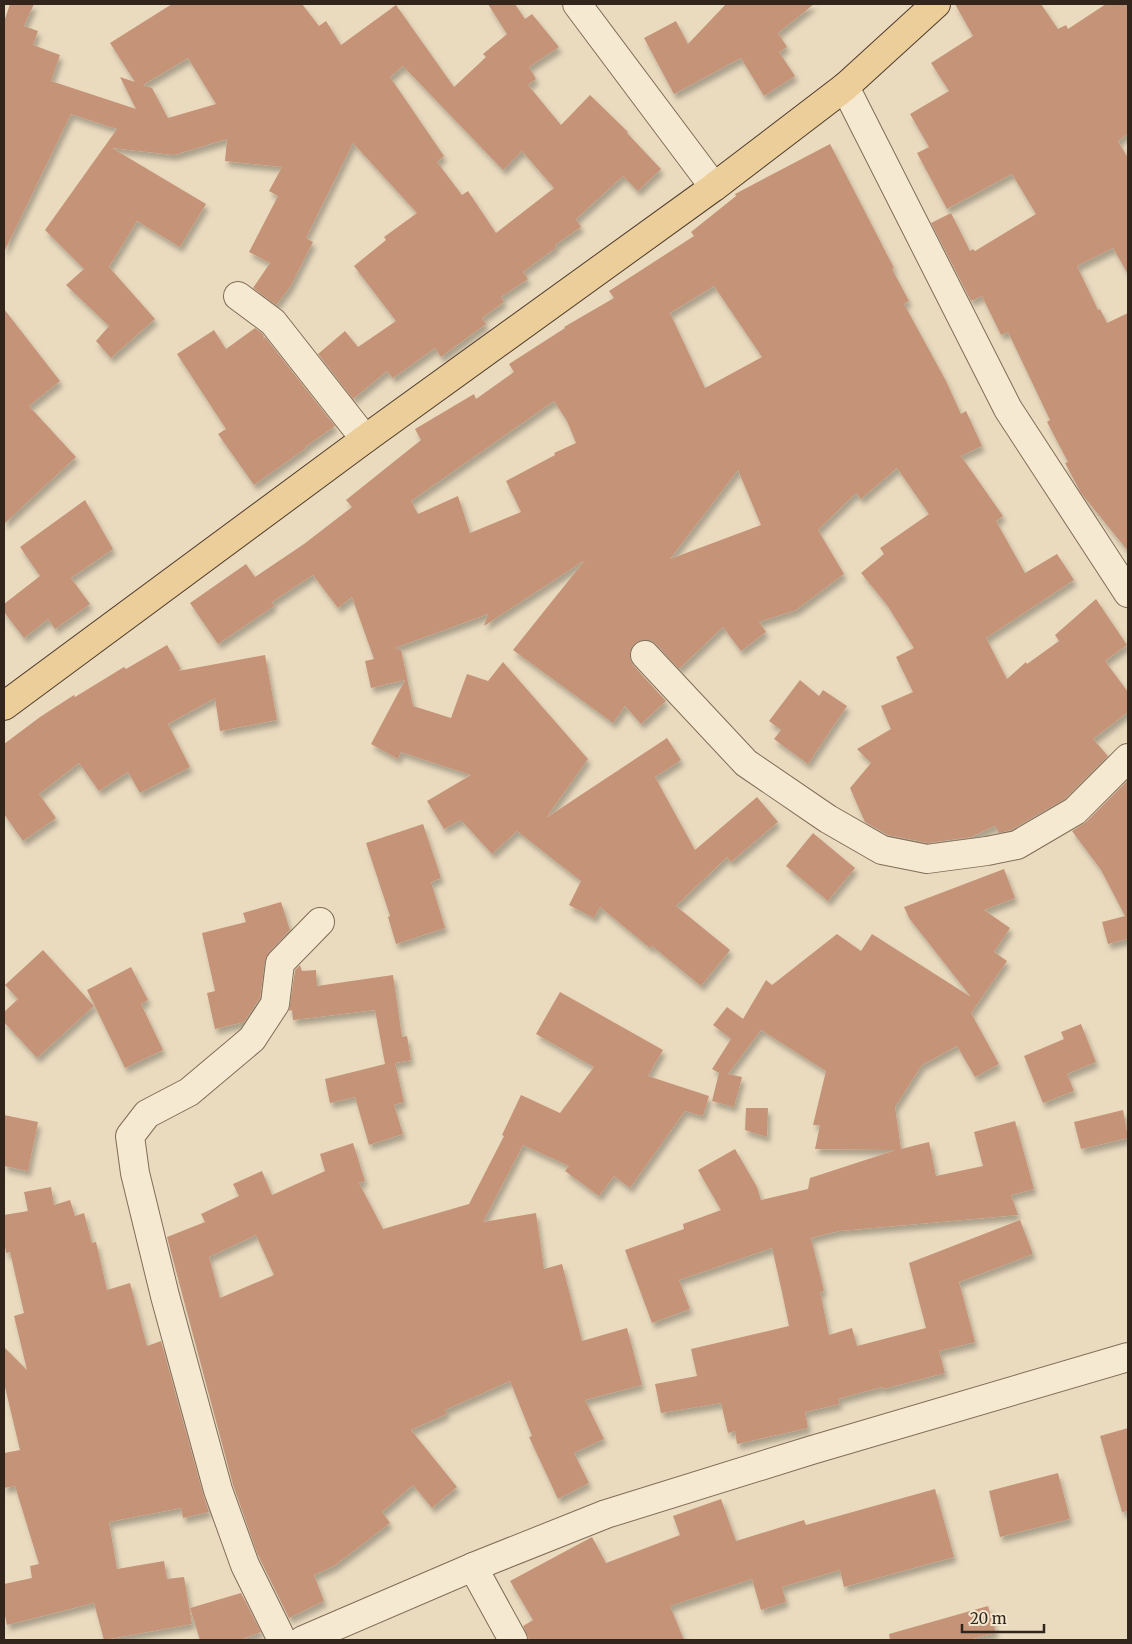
<svg xmlns="http://www.w3.org/2000/svg" width="1132" height="1644" font-family="Merriweather,serif">
  <style>
    .building { fill: #c59478; fill-rule: evenodd; filter: url(#shadow) }
    .lines { fill: none; stroke-linecap: round; stroke-linejoin: round }
    .minor-casing { stroke: #816c59; stroke-width: 30 }
    .major-casing { stroke: #4f3b2d; stroke-width: 30 }
    .minor { stroke: #f6e9d1; stroke-width: 28 }
    .major { stroke: #ebce99; stroke-width: 28 }
  </style>
  <defs>
    <filter id="shadow"><feDropShadow dx="3" dy="5.5" stdDeviation="2.5" flood-color="#0004"/></filter>
  </defs>
  <rect width="100%" height="100%" fill="#eadbbf"/>
  <g class="building">
    <path d="M10,4H34L24,26L38,31L33,45L60,55L51,81L136,109L120,77L135,82L110,43L172,4H302L319,26L326,21L341,45L396,5L454,87L486,57L483,54L507,34L488,4H515L525,19L532,14L559,47L529,67L536,79L528,85L561,125L590,95L628,132L627,133L661,169L638,191L623,176L576,219L581,227L555,245L557,247L523,272L528,279L501,297L504,302L482,318L486,324L441,357L435,348L393,378L387,371L353,399L318,354L345,331L358,347L396,321L354,266L386,240L384,237L417,213L353,143L306,238L313,242L290,287L276,305L253,288L270,263L249,252L278,196L269,191L282,167L225,161L227,139L174,155L112,148L206,204L180,247L137,221L109,267L155,319L111,358L96,341L109,326L66,285L84,269L45,230L117,129L71,114L4,252V18L5,19ZM188,58L216,104L168,118L152,88L143,85ZM403,66L503,170L522,151L554,188L496,233L468,191L462,195L437,162L444,156L390,77Z"/>
    <path d="M726,4H814L778,33L787,47L779,52L795,76L764,96L741,58L674,94L644,38L676,21L688,44Z"/>
    <path d="M955,4H1041L1058,29L1066,25L1068,29L1106,4H1128V134L1118,141L1128,158V274L1113,248L1077,266L1098,310L1100,309L1107,323L1128,313V551L1081,493L1065,463L1068,462L1047,422L1050,420L1008,332L1001,335L982,296L971,301L931,223L951,213L970,251L973,249L975,251L1036,214L1012,174L947,209L917,153L929,147L910,114L949,91L931,63L973,36Z"/>
    <path d="M830,144L894,268L892,269L909,301L904,304L946,381L961,414L966,411L982,446L961,456L1003,516L996,521L1025,573L1057,554L1074,580L986,638L1007,679L1026,662L1027,664L1059,641L1055,635L1096,599L1127,645L1105,661L1128,692V712L1093,739L1108,756L1065,799L1011,830L999,833L995,826L971,837L928,843L888,835L865,822L850,788L871,763L857,749L891,729L881,706L913,692L896,657L914,648L887,605L861,573L884,554L880,548L929,514L897,468L861,499L856,493L818,530L844,574L796,610L759,622L766,632L741,651L723,627L679,669L656,644L650,640H641L634,644L630,651V659L633,665L666,701L641,724L625,706L613,723L513,650L585,560L484,626L488,614L395,648L401,650L413,706L451,718L467,674L488,681L503,662L588,759L546,818L667,738L681,760L655,777L695,850L757,797L778,822L731,862L727,857L676,906L730,950L701,986L652,946L650,948L600,907L594,918L569,905L581,881L517,831L492,854L461,820L444,829L427,801L471,775L401,752L398,759L371,744L405,680L371,688L365,661L374,659L352,597L338,608L313,575L272,602L274,606L218,644L190,603L246,564L255,577L304,544L352,507L346,500L421,440L415,429L474,394L476,399L514,372L509,364L565,328L564,327L614,298L609,291L694,236L691,232L736,196L735,194ZM714,286L762,357L705,388L670,313ZM554,401L567,421L576,443L554,453L555,455L506,481L521,512L470,533L458,496L418,514L411,501ZM738,470L761,525L670,559Z"/>
    <path d="M4,309L60,381L29,406L76,457L4,524Z"/>
    <path d="M255,328L262,333L264,336L263,339L265,337L335,426L305,447L306,448L254,485L218,434L226,429L177,354L214,330L226,349Z"/>
    <path d="M85,500L113,549L71,578L90,604L55,629L48,619L24,638L4,612V604L40,576L20,547Z"/>
    <path d="M167,645L181,669L178,671L265,655L277,720L220,731L215,698L168,724L190,767L140,793L128,772L99,791L79,763L39,794L56,818L23,841L4,814V744L40,717L74,695L75,697L124,667L126,669Z"/>
    <path d="M800,680L819,696L823,690L847,706L808,764L774,739L781,730L769,721Z"/>
    <path d="M1128,780V939L1108,944L1102,922L1125,916L1101,870L1072,831L1086,822Z"/>
    <path d="M423,824L441,878L431,882L445,928L396,944L388,917L390,916L366,843Z"/>
    <path d="M813,833L855,868L828,901L786,866Z"/>
    <path d="M1004,869L1015,898L984,910L1010,928L994,952L1007,961L971,1013L999,1064L975,1077L957,1046L922,1065L895,1107L901,1149L929,1142L936,1176L983,1166L974,1132L1015,1121L1034,1189L1011,1195L1018,1215L839,1231L811,1238L824,1291L820,1292L829,1335L852,1328L857,1346L926,1328L909,1263L1020,1220L1033,1254L959,1282L975,1342L939,1351L945,1373L883,1389L882,1387L838,1399L840,1404L805,1412L808,1428L737,1444L735,1431L728,1433L721,1403L661,1413L655,1384L697,1376L691,1349L789,1326L782,1292L772,1248L679,1280L690,1309L652,1323L625,1250L684,1229L683,1224L721,1210L698,1170L735,1149L757,1187L761,1200L808,1189L810,1178L896,1150L815,1149L820,1125H813L826,1071L761,1030L728,1074L742,1077L734,1107L712,1101L719,1073L712,1069L731,1039L713,1025L727,1007L743,1019L766,980L772,985L837,934L861,951L872,934L971,997L909,918L904,907Z"/>
    <path d="M281,902L290,930L269,952L265,961L260,998L244,1022L215,1029L207,993L215,991L202,933L246,922L243,913Z"/>
    <path d="M43,950L94,1006L37,1058L4,1022V1012L18,999L5,985Z"/>
    <path d="M300,965L302,971L316,970L317,986L393,975L402,1037L407,1036L411,1060L395,1063L404,1102L394,1105L403,1134L369,1145L355,1097L330,1103L325,1079L385,1064L375,1010L293,1020L292,1010L289,1011L295,970Z"/>
    <path d="M131,967L148,1000L141,1004L163,1050L125,1068L87,990Z"/>
    <path d="M560,992L663,1050L648,1076L709,1096L703,1116L685,1111L630,1188L614,1176L599,1196L565,1171L569,1166L523,1145L483,1222L536,1213L544,1269L562,1264L582,1341L627,1328L642,1385L585,1400L604,1439L574,1453L589,1483L558,1499L529,1437L532,1436L510,1381L445,1410L447,1414L411,1430L457,1487L432,1508L413,1485L382,1512L390,1523L334,1566L314,1575L324,1601L289,1618L257,1553L233,1485L167,1237L205,1222L201,1214L239,1196L233,1184L262,1171L272,1195L325,1171L320,1154L353,1143L365,1181L359,1183L383,1229L469,1204L504,1136L502,1135L521,1095L560,1113L594,1067L536,1034ZM256,1235L274,1275L220,1298L209,1257Z"/>
    <path d="M1081,1024L1096,1062L1067,1074L1074,1091L1043,1103L1024,1056L1064,1039L1061,1032Z"/>
    <path d="M746,1108H768L767,1137L745,1130Z"/>
    <path d="M1123,1110L1128,1138L1081,1149L1074,1122Z"/>
    <path d="M4,1115L38,1122L28,1171L4,1166Z"/>
    <path d="M51,1187L54,1205L70,1200L75,1216L84,1213L92,1243L96,1242L107,1290L130,1283L147,1346L161,1341L203,1494L209,1512L183,1518L181,1508L109,1522L117,1569L164,1561L167,1579L184,1577L192,1624L104,1640L94,1603L7,1625L4,1611V1584L32,1578L30,1566L39,1564L15,1486L4,1488V1453L20,1450L4,1383V1347L27,1370L14,1316L24,1313L10,1252L6,1253L4,1239V1215L28,1211L24,1192Z"/>
    <path d="M1128,1428V1511L1122,1512L1100,1436Z"/>
    <path d="M1058,1473L1070,1519L1000,1537L989,1491Z"/>
    <path d="M935,1489L954,1557L844,1587L840,1570L782,1587L786,1602L761,1610L752,1579L670,1606L684,1640H529L523,1626L533,1620L510,1581L592,1537L606,1563L680,1535L673,1516L721,1499L736,1541L804,1520L806,1525Z"/>
    <path d="M241,1593L261,1632L240,1640H200L190,1608Z"/>
    <path d="M988,1606L996,1633L968,1640H890L889,1634Z"/>
  </g>
  <g class="lines">
    <defs>
      <g id="minor">
        <path d="M577,4L714,187"/>
        <path d="M845,87L1008,409L1128,593"/>
        <path d="M238,296L273,322L365,439"/>
        <path d="M645,655L746,763L828,819L882,850L927,859L987,851L1017,845L1075,811L1128,758"/>
        <path d="M473,1567L513,1640"/>
        <path d="M282,1640L245,1565L218,1490L165,1296L135,1173L130,1136L147,1114L189,1092L252,1039L275,1004L280,963L320,922"/>
        <path d="M303,1640L473,1567L606,1514L812,1450L1128,1357"/>
      </g>
      <path id="major" d="M4,706L365,439L714,187L845,87L936,4"/>
    </defs>
    <use href="#minor" class="minor-casing"/>
    <use href="#major" class="major-casing"/>
    <use href="#minor" class="minor"/>
    <use href="#major" class="major"/>
  </g>
  <rect width="1132" height="1644" fill="none" stroke="#32261c" stroke-width="10"/>
  <path d="M962 1624v8h82v-8" fill="none" stroke="#32261c" stroke-width="2.5"/>
  <text x="970" y="1624" font-size="15" fill="#32261c" stroke="#f2e6ce" stroke-width="4" paint-order="stroke">20 m</text>
</svg>
